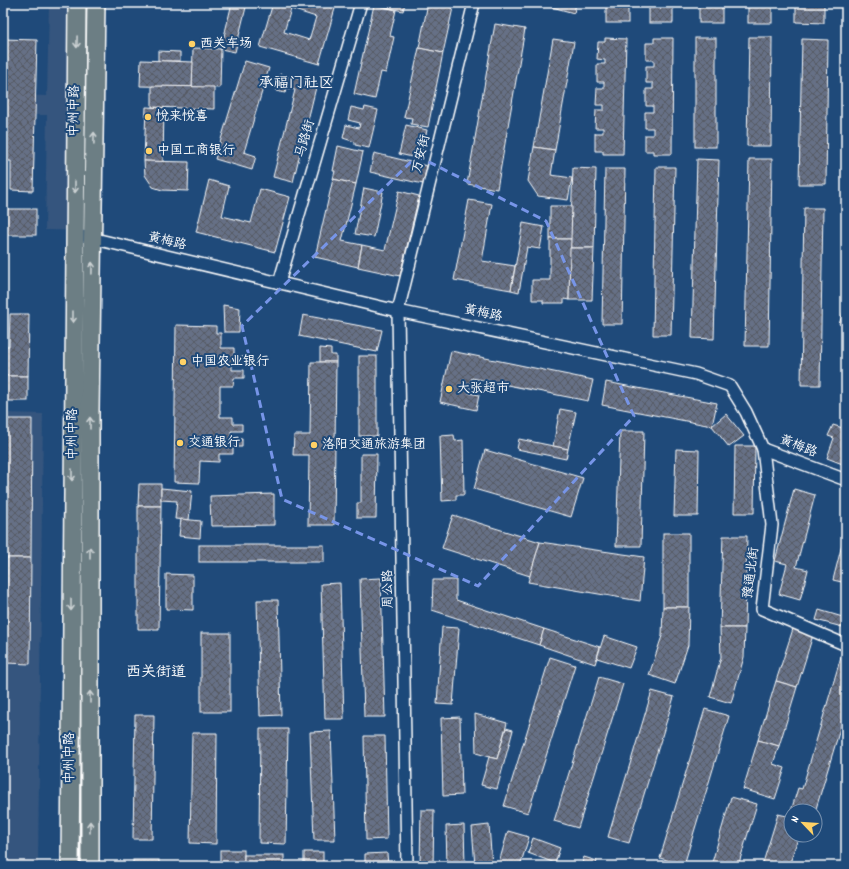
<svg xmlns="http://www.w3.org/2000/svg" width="849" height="869" font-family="Dekko,'LXGW WenKai TC',sans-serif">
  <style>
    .built { fill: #34557e }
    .building { fill: url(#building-cross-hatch); stroke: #fff; fill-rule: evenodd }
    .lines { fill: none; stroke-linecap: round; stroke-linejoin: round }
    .street-casing { stroke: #fff; stroke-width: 14 }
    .primary-casing { stroke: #fff; stroke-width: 20 }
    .street { stroke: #1f4a7a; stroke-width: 11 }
    .primary { stroke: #6c7e84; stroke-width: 17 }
    .oneway { stroke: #ccd2d4 }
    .marked { fill: none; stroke: #7795e8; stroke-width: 3; stroke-dasharray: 8 5; stroke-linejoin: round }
    .poi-dot { fill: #ffd166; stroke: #1f4a7a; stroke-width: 1.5 }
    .labels { text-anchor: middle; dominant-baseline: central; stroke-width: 4; stroke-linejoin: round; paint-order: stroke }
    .poi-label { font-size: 13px; fill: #fff; stroke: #1f4a7a; text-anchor: start }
    .street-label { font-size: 13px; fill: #fff; stroke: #1f4a7a }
    .quarter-label { font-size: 15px; fill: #fff; stroke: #1f4a7a }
  </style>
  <defs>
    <pattern id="building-cross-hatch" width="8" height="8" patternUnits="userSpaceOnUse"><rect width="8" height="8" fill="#667086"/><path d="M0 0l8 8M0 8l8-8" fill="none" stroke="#565a63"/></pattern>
  </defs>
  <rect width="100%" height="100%" fill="#1f4a7a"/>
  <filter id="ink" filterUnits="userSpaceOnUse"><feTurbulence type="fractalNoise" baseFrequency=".025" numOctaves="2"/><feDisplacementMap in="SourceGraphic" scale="8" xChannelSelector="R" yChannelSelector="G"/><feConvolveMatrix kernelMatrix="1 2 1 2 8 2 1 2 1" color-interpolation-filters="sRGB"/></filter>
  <g filter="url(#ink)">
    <g class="built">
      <path d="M49,3H101L96,231L45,230L47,115H35L34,165H18L19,95L47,96Z"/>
      <path d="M3,413L43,414L38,866H3Z"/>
    </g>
    <g class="building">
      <path d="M232,3H247L235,52L221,49Z"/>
      <path d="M273,3H329L336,5L319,64L260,47ZM291,9L316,17L309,40L284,32Z"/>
      <path d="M377,3H405L403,11L376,5Z"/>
      <path d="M428,3H454L443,53L419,48Z"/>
      <path d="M553,3H576L574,13L552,7Z"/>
      <rect x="606" y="3" width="22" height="20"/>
      <rect x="649" y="3" width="24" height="20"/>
      <rect x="699" y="3" width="23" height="20"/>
      <rect x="748" y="3" width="24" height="20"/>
      <path d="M796,3H824V23L796,22Z"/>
      <path d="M374,5L396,10L390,36L394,37L386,73L381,72L375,99L354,94Z"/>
      <path d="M495,24L525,29L497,189L467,184Z"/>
      <path d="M749,37H772L771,146H747Z"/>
      <path d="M605,38L626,39L623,154H603V151H595V133H603V128H595L596,110H604V105H596L597,88H604V82H597V64H605V60L597,59L598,42H605Z"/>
      <path d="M654,38H673L672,154H653V151H645V135H653V128H645V112H653V106H646V89H653V83H646V66H654V60H646V43H654Z"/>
      <rect x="695" y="38" width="21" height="109"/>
      <path d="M3,39L37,40L33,191L11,190V161H3Z"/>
      <path d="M553,39L574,42L555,150L534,147Z"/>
      <path d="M802,39L828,40L826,184H799Z"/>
      <path d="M193,48L221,49L220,88L192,87Z"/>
      <path d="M419,48L443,53L428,127L411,124L412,118L404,117Z"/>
      <path d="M158,51L180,52V61H158Z"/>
      <path d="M141,60L193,62L192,87L140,86Z"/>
      <path d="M245,61L269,68L244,152L256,156L252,170L215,159Z"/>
      <path d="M280,74L317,83L293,182L273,177L295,90L287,88L285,93L276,91Z"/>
      <path d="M152,86L214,87V109L152,107Z"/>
      <path d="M146,107L164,108L163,162L144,161Z"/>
      <path d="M351,107L364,110L365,107L378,110L369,148L355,145V142L343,138L346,125L359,128L360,123L348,120Z"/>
      <path d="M406,125L427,130L421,159L399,154Z"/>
      <path d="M338,146L363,152L356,184L333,179L335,171H333Z"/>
      <path d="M534,147L555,150L551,175L572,178L568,200L538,196L528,181Z"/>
      <path d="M374,153L427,166L423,184L370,172Z"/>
      <path d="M697,159L719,160L714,339L692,338Z"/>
      <path d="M749,159H772L769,346H745Z"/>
      <path d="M144,161L189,162L188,191L162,190L153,187L145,175Z"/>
      <path d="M656,167H675L671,335H653Z"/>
      <path d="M573,168L596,169L594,248H570Z"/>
      <path d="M605,169H625L622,324H602Z"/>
      <path d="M333,179L356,184L342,241L362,245L358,267L315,257Z"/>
      <path d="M209,180L229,186L222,216L251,223L260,189L290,197L275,252L196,232Z"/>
      <path d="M364,188L383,192L374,237L355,234Z"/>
      <path d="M399,191L419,196L400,276L358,267L362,245L385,250Z"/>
      <path d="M469,200L492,204L482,261L515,266L511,290L454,280Z"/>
      <path d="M550,206H572L571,239H550Z"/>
      <path d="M804,208H823L820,385H801Z"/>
      <rect x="3" y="209" width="33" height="26"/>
      <path d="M523,223L544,227L540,249L527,247L519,292L511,290Z"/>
      <path d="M550,239H571L569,300L564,299V303H543V300H532V280H550Z"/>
      <path d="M570,248H594L592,300H569Z"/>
      <path d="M223,305L240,308L239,332H224Z"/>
      <path d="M846,305V327L839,324Z"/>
      <path d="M10,314H29L28,376H3V346H9Z"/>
      <path d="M303,315L382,330L377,352L299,336Z"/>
      <path d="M176,325L216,326V333H221V348H234V356L244,357V364H232V370H244V378H234L233,386H220V417H233V424H242V431H231V439H242V447H233V454H219V462L200,461L199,483L174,482Z"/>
      <path d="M320,348L331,349V355H336V362H320Z"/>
      <path d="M451,351L593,380L588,401L472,378L469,393L479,395L476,410L440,402Z"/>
      <rect x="359" y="356" width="18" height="80"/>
      <path d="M311,362H336L334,525H308L309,455H293L294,435H310Z"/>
      <rect x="3" y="376" width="25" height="25"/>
      <path d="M606,382L717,403L712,426L602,405Z"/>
      <path d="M560,409L576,412L568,449L553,446Z"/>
      <path d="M726,414L744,436L729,447L712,426Z"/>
      <path d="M3,419H32L31,558H3Z"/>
      <path d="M833,425L846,429L845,465L827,458L834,438L828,436Z"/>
      <path d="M620,431H644L641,546H616Z"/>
      <path d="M454,435L455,441L463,440L464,495H456V500L442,501L440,436Z"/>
      <path d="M519,439L568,449L566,459L517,449Z"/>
      <path d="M735,446H755L754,513H734Z"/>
      <path d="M676,449L699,450L698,516H674Z"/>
      <path d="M485,450L583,478L571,517L474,489Z"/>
      <path d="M361,454H377L376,518H357V503H361Z"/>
      <path d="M139,484H161V506H138Z"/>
      <path d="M161,488L192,491L189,520L175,519L177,501L161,500Z"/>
      <path d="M794,489L815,495L796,567L808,570L800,600L779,594L787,564L775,561Z"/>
      <path d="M274,494V525L211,526L210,496Z"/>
      <path d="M138,506H161L159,629H138Z"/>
      <path d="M453,515L540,542L530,576L442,548Z"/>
      <path d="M181,519L201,521L200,538L179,536Z"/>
      <path d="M846,529V583L833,580Z"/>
      <rect x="663" y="533" width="26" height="74"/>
      <path d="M723,536H747L745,628H720Z"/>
      <path d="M540,542L644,557L640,601L528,582Z"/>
      <rect x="199" y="545" width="125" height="17"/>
      <path d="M7,558H31L30,664L6,663Z"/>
      <path d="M166,574L193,575V610L166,609Z"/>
      <path d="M381,578L385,717H364L360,579Z"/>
      <path d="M433,580H456V600L544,629L539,645L432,610Z"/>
      <path d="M340,583L344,719H325L321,584Z"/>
      <path d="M257,600H278L281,715L260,716Z"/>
      <path d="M663,607H689L688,645L675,684L649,675L662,636Z"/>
      <path d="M819,610L846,618V628L816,620Z"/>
      <path d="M442,627L459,628L453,705L437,704Z"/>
      <path d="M720,628H745L744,657L731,703L710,697L721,657Z"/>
      <path d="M544,629L600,647L595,664L539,645Z"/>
      <path d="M793,629L813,635L797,687L776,681Z"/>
      <rect x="201" y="633" width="29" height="79"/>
      <path d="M604,636L637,647L629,668L597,658Z"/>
      <path d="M843,650L846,651V709L815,812V811H791L798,788L802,789Z"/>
      <path d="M550,657L575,665L528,813L504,806Z"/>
      <path d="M599,677L623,684L578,828L554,821Z"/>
      <path d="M776,681L797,687L779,746L758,740Z"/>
      <path d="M652,691L674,697L629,843L608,837Z"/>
      <path d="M705,709L729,716L684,865L660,858Z"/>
      <path d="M475,714L507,723L497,759L476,753Z"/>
      <path d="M135,715H154L152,839H133Z"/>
      <path d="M460,717L462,795L443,796L441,718Z"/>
      <path d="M506,728L513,730L497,789L481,785L489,757L497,759Z"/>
      <path d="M260,729H288L286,844L259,843Z"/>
      <path d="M331,731L335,840H314L310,732Z"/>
      <path d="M192,733H217L216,844L190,843Z"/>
      <path d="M364,736H385L387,839L366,840Z"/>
      <path d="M758,740L779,746L773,764L785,768L775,799L743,789Z"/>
      <path d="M731,797L757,804L738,866H711Z"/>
      <path d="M421,810H434L433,866H420Z"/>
      <path d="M778,814L791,817V835H799L789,866H762Z"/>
      <path d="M464,825L465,866H447L446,826Z"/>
      <path d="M489,825L492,866H475L472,827Z"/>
      <path d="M508,831L529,837L520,866H498Z"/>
      <path d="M533,838L560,848L555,863L528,853Z"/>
      <rect x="220" y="850" width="24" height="16"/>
      <rect x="304" y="852" width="19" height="14"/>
      <path d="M387,853L388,866H365V854Z"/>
      <rect x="244" y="855" width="40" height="11"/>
      <path d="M584,857L597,861L595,866H581Z"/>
      <rect x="133" y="860" width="26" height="6"/>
    </g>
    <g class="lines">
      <defs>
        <g id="street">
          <path d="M74,234L398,311L696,374L730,386L746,412L763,449L846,480"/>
          <path d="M279,283L361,3"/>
          <path d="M763,449L772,525L762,609L846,645"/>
          <path d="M407,866L398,311L474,3"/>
        </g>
        <g id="primary">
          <path d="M70,866L77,3"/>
          <path d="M90,866V411L96,3"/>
        </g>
      </defs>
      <use href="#street" class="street-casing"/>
      <use href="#primary" class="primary-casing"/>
      <use href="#street" class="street"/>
      <use href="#primary" class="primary"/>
    </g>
    <defs><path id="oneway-shaft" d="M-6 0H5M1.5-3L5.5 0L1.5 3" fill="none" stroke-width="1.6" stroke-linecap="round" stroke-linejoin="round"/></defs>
    <g class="oneway">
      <use href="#oneway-shaft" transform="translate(77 42) rotate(91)"/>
      <use href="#oneway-shaft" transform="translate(94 138) rotate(-89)"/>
      <use href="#oneway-shaft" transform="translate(75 187) rotate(90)"/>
      <use href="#oneway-shaft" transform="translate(92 268) rotate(-89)"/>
      <use href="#oneway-shaft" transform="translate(73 317) rotate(90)"/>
      <use href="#oneway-shaft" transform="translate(90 423) rotate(-90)"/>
      <use href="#oneway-shaft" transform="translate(72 475) rotate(90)"/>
      <use href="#oneway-shaft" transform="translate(90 553) rotate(-90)"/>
      <use href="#oneway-shaft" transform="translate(71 605) rotate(90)"/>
      <use href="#oneway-shaft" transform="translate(90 697) rotate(-90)"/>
      <use href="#oneway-shaft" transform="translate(90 827) rotate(-90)"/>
    </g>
  </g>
  <path class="marked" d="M417,156L546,221L634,416L478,586L282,499L242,326Z"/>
  <g class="poi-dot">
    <circle cx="192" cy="44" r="4"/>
    <circle cx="148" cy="117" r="4"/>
    <circle cx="149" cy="151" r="4"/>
    <circle cx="183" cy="362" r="4"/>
    <circle cx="449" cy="389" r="4"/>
    <circle cx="180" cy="443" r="4"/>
    <circle cx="314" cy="445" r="4"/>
  </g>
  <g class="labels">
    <g class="poi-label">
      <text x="200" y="44">西关车场</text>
      <text x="156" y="117">悦来悦喜</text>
      <text x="157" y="151">中国工商银行</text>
      <text x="191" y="362">中国农业银行</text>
      <text x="457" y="389">大张超市</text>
      <text x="188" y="443">交通银行</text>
      <text x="322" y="445">洛阳交通旅游集团</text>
    </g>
    <g class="street-label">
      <text transform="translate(75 111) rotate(-89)">中州中路</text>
      <text transform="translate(306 139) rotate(-74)">马路街</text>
      <text transform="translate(422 154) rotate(-76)">万安街</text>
      <text transform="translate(167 242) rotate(13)">黄梅路</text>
      <text transform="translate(483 314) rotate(12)">黄梅路</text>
      <text transform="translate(73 434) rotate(-90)">中州中路</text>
      <text transform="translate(798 447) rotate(21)">黄梅路</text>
      <text transform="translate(752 573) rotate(-83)">豫通北街</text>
      <text transform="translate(389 589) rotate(-91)">周公路</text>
      <text transform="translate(70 758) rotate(-90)">中州中路</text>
    </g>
    <g class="quarter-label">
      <text x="296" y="84">承福门社区</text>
      <text x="156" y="673">西关街道</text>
    </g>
  </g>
  <rect width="849" height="869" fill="none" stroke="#1f4a7a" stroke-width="16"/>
  <rect x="8" y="8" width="833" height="853" fill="none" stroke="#fff" stroke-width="1.5" filter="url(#ink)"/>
  <g transform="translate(803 823) rotate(295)"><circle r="19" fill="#1f4a7a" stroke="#7992af"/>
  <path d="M0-3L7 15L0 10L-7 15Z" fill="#ffd166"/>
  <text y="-6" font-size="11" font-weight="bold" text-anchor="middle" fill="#ffffff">N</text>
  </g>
</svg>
